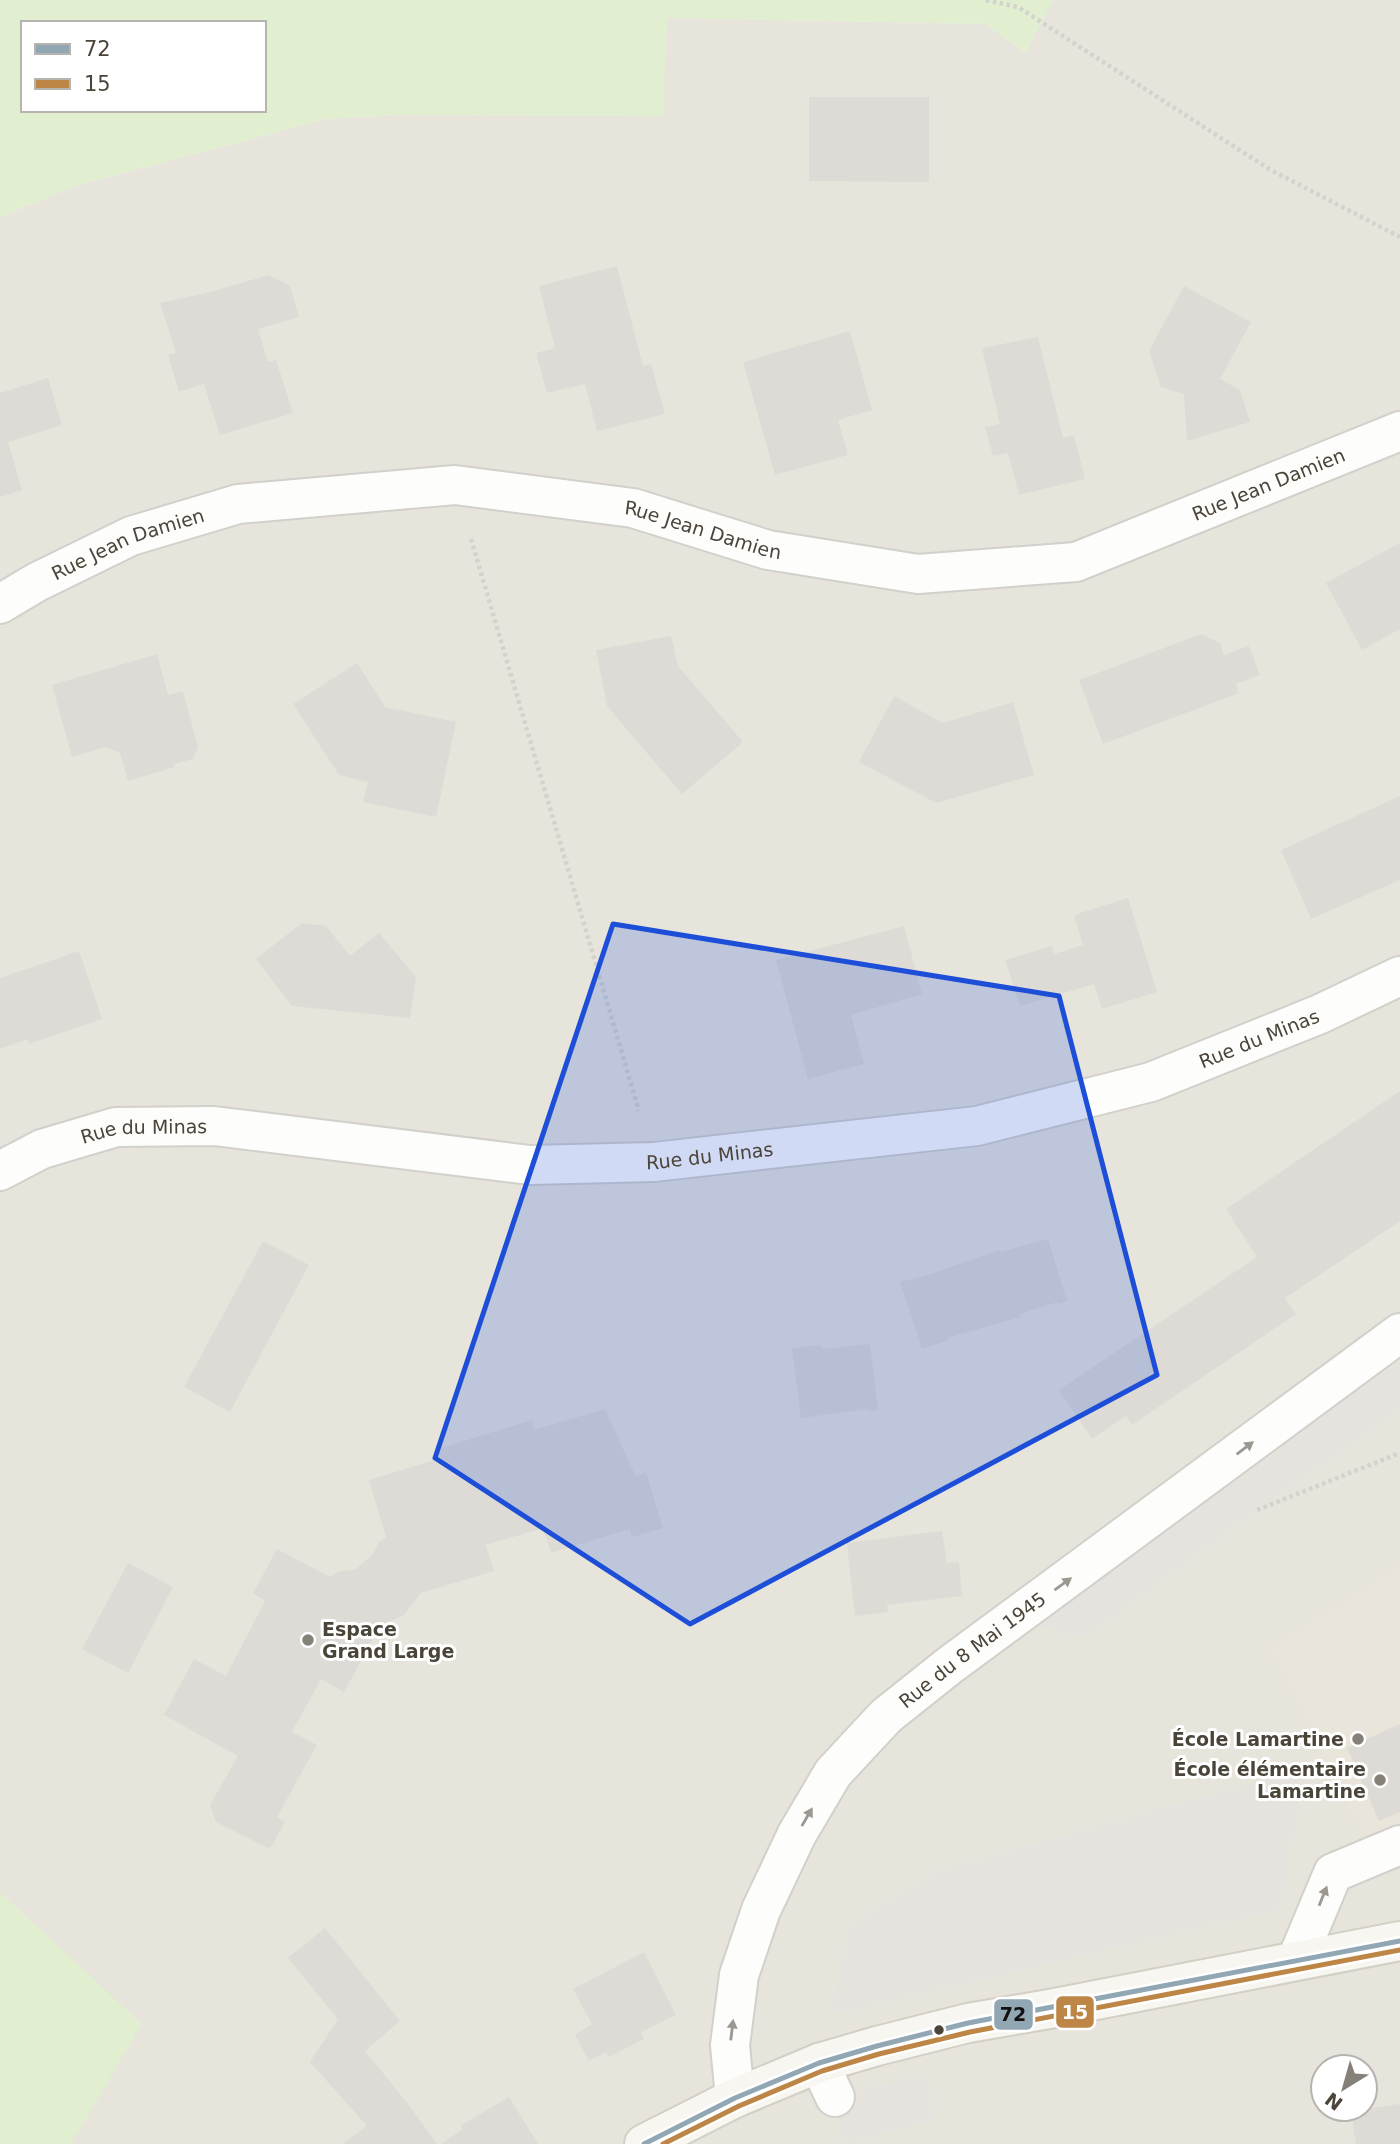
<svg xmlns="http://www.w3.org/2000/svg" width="1400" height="2144" font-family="'DejaVu Sans',sans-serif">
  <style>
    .residential { fill: #e7e4dc; fill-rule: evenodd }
    .education { fill: #eae5da }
    .green { fill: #e1eecf; fill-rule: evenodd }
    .parking { fill: #e6e3df }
    .building { fill: #dedbd6 }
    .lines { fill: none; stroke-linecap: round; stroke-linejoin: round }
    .street-casing { stroke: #d2d0cb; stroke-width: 42 }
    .secondary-casing { stroke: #d3cfc5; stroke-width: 42 }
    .path { stroke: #d3d2cc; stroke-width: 4.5; stroke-dasharray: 3.5 3.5; stroke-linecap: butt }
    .street { stroke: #fdfdfc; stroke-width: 38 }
    .secondary { stroke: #f7f6f1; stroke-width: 38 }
    .bus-1-casing { stroke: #fff; stroke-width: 10 }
    .bus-2-casing { stroke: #fff; stroke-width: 10 }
    .bus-1 { stroke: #91a7b4; stroke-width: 5 }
    .bus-2 { stroke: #be8646; stroke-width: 5 }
    .oneway { fill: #9b9791 }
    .marked { fill: #1d4ed8; fill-opacity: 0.2; stroke: #1d4ed8; stroke-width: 5; stroke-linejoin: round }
    .poi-dot { fill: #868178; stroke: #fff; stroke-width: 2.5 }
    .bus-dot { fill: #4b4439; stroke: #fff; stroke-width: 2.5 }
    .labels { text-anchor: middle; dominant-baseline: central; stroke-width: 6; stroke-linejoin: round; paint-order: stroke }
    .street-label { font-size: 19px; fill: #4b4439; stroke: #fff }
    .poi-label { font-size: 19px; font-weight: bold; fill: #4b4439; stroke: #fff; text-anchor: end }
    .line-badge { stroke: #fff; stroke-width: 2.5 }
    .badge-label { font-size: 19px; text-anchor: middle; font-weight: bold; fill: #fff }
    .pale-badge-label { font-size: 19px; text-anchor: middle; font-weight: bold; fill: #111 }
  </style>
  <rect width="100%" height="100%" fill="#f4f2ee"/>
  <path class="residential" d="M1053,0H1400V2144H0V217L78,185L326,119L397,115L662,116L667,18L986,24L1025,53ZM1323,2067H1365V2109H1323Z"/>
  <path class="education" d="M1400,1566V1832L1369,1845L1271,1647Z"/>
  <g class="green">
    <path d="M0,0H1053L1025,53L986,24L667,18L663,116L397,115L326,119L78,185L0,217ZM23,23H264V110H23Z"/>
    <path d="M0,1892L142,2024L71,2144H0Z"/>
  </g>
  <g class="parking">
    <path d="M1400,1362V1410L1257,1510L1084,1638L1036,1625L1239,1467Z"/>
    <path d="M1305,1769L1280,1909L830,2015L850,1926L940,1870Z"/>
    <path d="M927,2073L933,2120L844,2144L835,2097Z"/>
  </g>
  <g class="building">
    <path d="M809,97H929V182L809,181Z"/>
    <path d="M617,266L643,366L651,364L665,414L597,431L585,384L547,393L536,353L555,348L539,286Z"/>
    <path d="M269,275L290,286L299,317L258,329L268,362L276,360L293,413L220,435L204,384L179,392L168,355L176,353L160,303L206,293Z"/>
    <path d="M1184,286L1251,322L1220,379L1240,390L1250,422L1187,441L1184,394L1161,387L1149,351Z"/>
    <path d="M850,331L872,410L838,420L848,455L775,475L743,362Z"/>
    <path d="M1038,337L1063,438L1074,435L1085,479L1019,495L1008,453L993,456L985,427L1000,424L982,348Z"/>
    <path d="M48,378L62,425L8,442L22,490L0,497V393Z"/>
    <path d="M1400,543V629L1362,650L1326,583Z"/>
    <path d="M1201,634L1220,643L1224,655L1249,646L1260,675L1236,684L1239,693L1103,744L1079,680Z"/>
    <path d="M671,636L678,666L743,742L682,794L607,706L596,650Z"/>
    <path d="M157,654L168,695L183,691L198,747L193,759L174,764L175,767L128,781L120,753L106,747L72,757L52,685Z"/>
    <path d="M357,663L385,707L456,722L436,817L363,802L368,782L339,775L293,704Z"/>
    <path d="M894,696L943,723L1013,702L1034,775L936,803L859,762Z"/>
    <path d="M1400,796V880L1311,919L1281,850Z"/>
    <path d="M1128,898L1157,992L1102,1009L1094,984L1020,1006L1005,960L1052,946L1054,954L1083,945L1074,915Z"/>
    <path d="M302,923L326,926L350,956L379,933L416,977L410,1018L292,1006L256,959Z"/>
    <path d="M904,926L922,994L851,1015L864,1064L808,1079L776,960Z"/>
    <path d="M79,951L102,1019L29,1044L28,1039L0,1049V978Z"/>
    <path d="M1400,1091V1221L1285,1298L1296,1314L1132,1425L1126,1416L1092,1439L1059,1390L1257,1257L1226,1209Z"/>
    <path d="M1048,1239L1067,1301L1059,1304L1058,1302L1020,1314L1021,1317L947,1338L948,1340L922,1349L900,1282L928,1275L999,1250L1000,1252Z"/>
    <path d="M263,1241L309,1265L230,1412L184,1387Z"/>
    <path d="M870,1344L878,1410L869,1411V1409L801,1418L792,1348L821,1345L822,1349Z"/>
    <path d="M605,1409L636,1477L646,1472L663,1528L632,1537L630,1529L551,1553L543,1528L486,1545L494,1571L421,1593L404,1615L380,1626L344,1692L321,1679L292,1732L317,1745L277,1817L285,1822L270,1849L216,1822L210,1805L238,1756L164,1715L194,1659L226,1676L265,1601L253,1593L277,1549L330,1577L337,1572L356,1569L373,1554L379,1542L386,1537L369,1480L441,1458L438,1449L532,1420L534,1430Z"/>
    <path d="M942,1531L947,1563L959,1562L962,1596L887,1605L888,1612L855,1616L847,1543Z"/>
    <path d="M128,1563L173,1587L128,1673L82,1649Z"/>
    <path d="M1400,1724V1812L1379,1821L1347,1748Z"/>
    <path d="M325,1928L400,2021L365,2051L408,2104L437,2144H342L367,2126L310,2062L338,2019L288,1958Z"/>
    <path d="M644,1952L676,2015L641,2032L644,2039L609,2057L606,2052L589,2061L575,2035L592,2024L573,1989Z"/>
    <path d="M509,2097L538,2144H441L463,2129L460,2126Z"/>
    <path d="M1400,2104V2144H1356L1351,2111Z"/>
  </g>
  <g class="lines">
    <defs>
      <g id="street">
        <path id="s1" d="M0,604L37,582L131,536L238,504L455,485L633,508L768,550L918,574L1076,562L1400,431"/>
        <path id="s2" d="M0,1171L42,1149L116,1127L214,1126L530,1165L654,1162L977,1126L1151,1082L1320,1014L1400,976"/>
        <path d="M1297,1959L1333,1873L1400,1845"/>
        <path d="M819,2063L835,2097"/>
        <path id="s3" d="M735,2098L730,2045L739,1975L761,1910L797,1834L833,1773L886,1716L950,1665L1400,1333"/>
      </g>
      <path id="secondary" d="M644,2144L735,2098L819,2063L877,2046L968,2023L1055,2008L1400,1941"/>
    </defs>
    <use href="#street" class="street-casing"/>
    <use href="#secondary" class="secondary-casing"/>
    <g class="path">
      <path d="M986,0L1018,7L1269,169L1400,237"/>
      <path d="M471,539L639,1111"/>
      <path d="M1257,1510L1400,1453"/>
    </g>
    <use href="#street" class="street"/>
    <use href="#secondary" class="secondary"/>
    <defs>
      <path id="bus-1" d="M644,2144L735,2098L819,2063L877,2046L968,2023L1400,1941"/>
      <path id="bus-2" d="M663,2144L739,2106L822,2071L879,2054L970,2032L1400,1950"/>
    </defs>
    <use href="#bus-1" class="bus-1-casing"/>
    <use href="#bus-2" class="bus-2-casing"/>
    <use href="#bus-1" class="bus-1"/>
    <use href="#bus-2" class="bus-2"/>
  </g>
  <defs><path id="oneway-solid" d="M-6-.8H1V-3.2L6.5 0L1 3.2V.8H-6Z" transform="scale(1.75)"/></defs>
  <g class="oneway">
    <use href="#oneway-solid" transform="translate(1245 1448) rotate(-37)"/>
    <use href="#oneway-solid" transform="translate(1063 1584) rotate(-36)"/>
    <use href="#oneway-solid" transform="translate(807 1817) rotate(-60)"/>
    <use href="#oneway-solid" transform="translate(1323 1896) rotate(-68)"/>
    <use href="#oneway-solid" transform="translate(732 2030) rotate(-83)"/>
  </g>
  <path class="marked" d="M613,924L1059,996L1157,1375L690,1624L435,1458Z"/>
  <g class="poi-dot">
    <circle cx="308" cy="1640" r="7"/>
    <circle cx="1358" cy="1739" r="7"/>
    <circle cx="1380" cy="1780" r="7"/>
  </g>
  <circle class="bus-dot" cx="939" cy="2030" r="6"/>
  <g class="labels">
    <g class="street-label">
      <text stroke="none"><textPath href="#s1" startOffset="1316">Rue Jean Damien</textPath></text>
      <text stroke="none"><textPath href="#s1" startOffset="730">Rue Jean Damien</textPath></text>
      <text stroke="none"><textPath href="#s1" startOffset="142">Rue Jean Damien</textPath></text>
      <text stroke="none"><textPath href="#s2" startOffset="1286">Rue du Minas</textPath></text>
      <text stroke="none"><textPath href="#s2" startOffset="152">Rue du Minas</textPath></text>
      <text stroke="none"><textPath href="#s2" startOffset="721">Rue du Minas</textPath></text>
      <text stroke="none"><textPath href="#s3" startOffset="534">Rue du 8 Mai 1945</textPath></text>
    </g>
    <g class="poi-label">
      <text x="322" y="1629" text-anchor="start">Espace<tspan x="322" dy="22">Grand Large</tspan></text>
      <text x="1344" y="1739">École Lamartine</text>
      <text x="1366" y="1769">École élémentaire<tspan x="1366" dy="22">Lamartine</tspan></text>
    </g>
  </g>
  <g class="line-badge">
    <rect x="1055" y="1995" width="40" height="34" rx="7" fill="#be8646"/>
    <rect x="993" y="1998" width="41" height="33" rx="7" fill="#91a7b4"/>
  </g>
  <g class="badge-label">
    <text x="1075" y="2019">15</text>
  </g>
  <g class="pale-badge-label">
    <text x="1013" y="2021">72</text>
  </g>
  <rect x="21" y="21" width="245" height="91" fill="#ffffff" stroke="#b7b4b0" stroke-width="2"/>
  <rect x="35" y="44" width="35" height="10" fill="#91a7b4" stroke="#b7b4b0" stroke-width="2"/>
  <text x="84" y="56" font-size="21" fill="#4b4439">72</text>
  <rect x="35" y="79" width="35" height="10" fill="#be8646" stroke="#b7b4b0" stroke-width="2"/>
  <text x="84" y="91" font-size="21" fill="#4b4439">15</text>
  <g transform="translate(1344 2088) rotate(217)"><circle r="33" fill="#ffffff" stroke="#b7b4b0" stroke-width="2"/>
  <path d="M0-5L12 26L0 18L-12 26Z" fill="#868178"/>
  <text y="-10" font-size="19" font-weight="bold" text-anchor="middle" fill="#4b4439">N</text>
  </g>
</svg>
